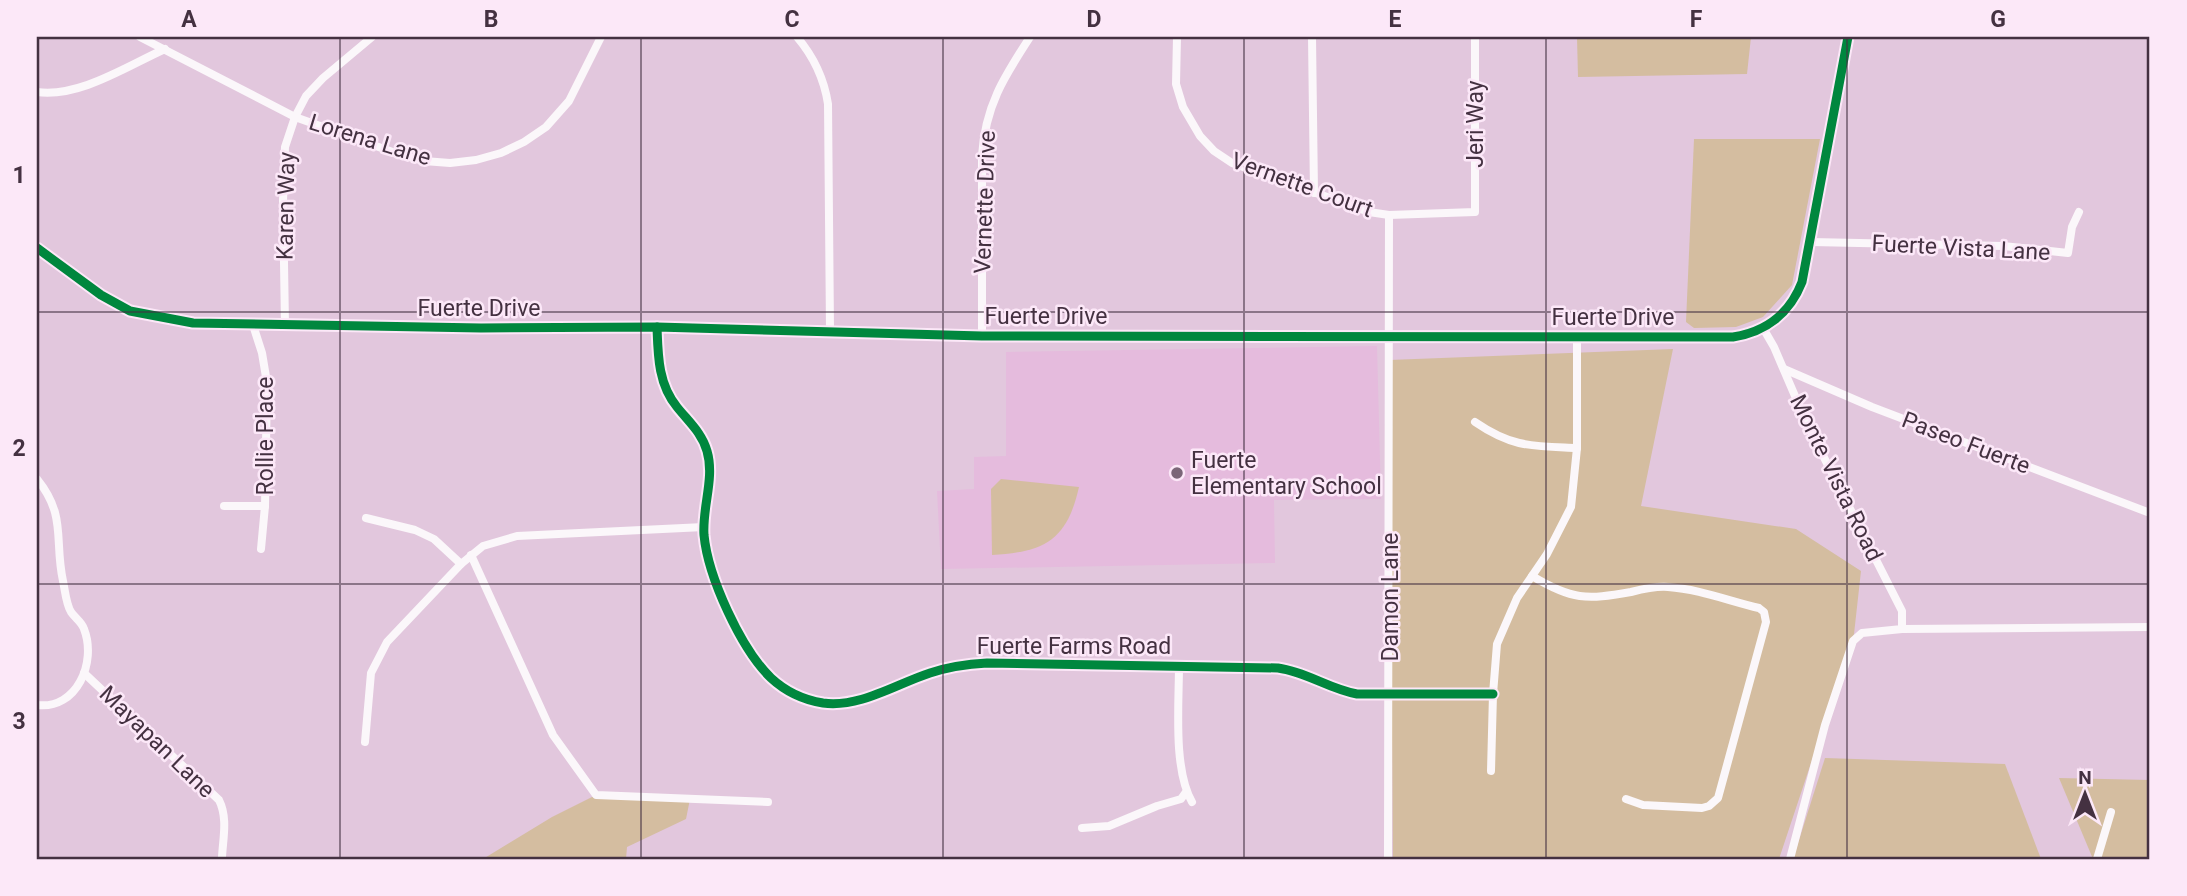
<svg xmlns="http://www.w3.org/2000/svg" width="2187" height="896" font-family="Roboto,sans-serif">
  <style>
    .built { fill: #e5bbdd }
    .green { fill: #d4bda0 }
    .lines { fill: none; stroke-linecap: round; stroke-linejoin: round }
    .street { stroke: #fbf7fa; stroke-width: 8 }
    .secondary { stroke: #f7f2f4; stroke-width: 10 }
    .cycleway-casing { stroke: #fce8f8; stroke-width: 13 }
    .cycleway { stroke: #00873e; stroke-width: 9 }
    .grid { fill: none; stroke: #443141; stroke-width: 2; stroke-opacity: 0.55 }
    .poi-dot { fill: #7b6678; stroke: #fce8f8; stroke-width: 2.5 }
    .labels { text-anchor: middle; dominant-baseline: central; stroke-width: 5; stroke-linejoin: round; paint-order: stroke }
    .street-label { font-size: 23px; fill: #443141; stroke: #fce8f8 }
    .poi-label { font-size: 23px; fill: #443141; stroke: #fce8f8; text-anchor: start }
    .neatline { fill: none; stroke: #443141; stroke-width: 2.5 }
    .grid-label { font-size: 23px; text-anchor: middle; font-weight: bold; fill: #443141 }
  </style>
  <rect width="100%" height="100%" fill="#e2c7dd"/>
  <path class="built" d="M1377,346L1381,499L1274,500L1275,563L941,569L937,491L974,489V457L1006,456V352Z"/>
  <g class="green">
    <path d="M1577,37H1751L1747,74L1578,77Z"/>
    <path d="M1694,139H1820L1792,285L1763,317L1736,327L1694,328L1686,322Z"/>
    <path d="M1673,349L1641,506L1796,529L1861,571L1854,634L1779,859H1393L1389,360Z"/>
    <path d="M1001,479L1079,487C1067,540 1045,552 992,555L991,489Z"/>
    <path d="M1825,758L2005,764L2041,859H1793Z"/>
    <path d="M2059,778L2150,780V859H2093Z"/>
    <path d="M596,795L690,799L686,819L627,847L626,859H483L552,817Z"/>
  </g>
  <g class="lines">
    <g class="street">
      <path d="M140,37L295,117L401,155L424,161L450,163L476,160L501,153L524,142L546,127L569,101L601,37"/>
      <path d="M797,37C814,57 824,78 828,104L830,330"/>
      <path d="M1177,37L1176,84L1183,107L1200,136L1214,151L1232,163L1369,212L1389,215L1475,212V37"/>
      <path d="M1312,37L1314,193"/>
      <path d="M37,92C79,98 127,66 165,49"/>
      <path d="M1811,242L2003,246L2068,253L2072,227L2079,212"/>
      <path d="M253,325L262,353L267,383L265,506L261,549"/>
      <path d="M285,325L283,201L285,147L295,117L306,96L323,78L372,37"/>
      <path d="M657,327C658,355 658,384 677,407C689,422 702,433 707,451C715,478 702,507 704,535C708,577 741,649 771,678C785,691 804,700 823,703C860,708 896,684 930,673C948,667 968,664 987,663L1278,668C1307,672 1329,689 1357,694H1493"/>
      <path d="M1763,328L1774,347L1807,424L1902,611V629L1862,633L1853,641L1825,725L1790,859"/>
      <path d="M982,336V156C985,106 1004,77 1030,37"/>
      <path d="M1784,369L1872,407L2150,513"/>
      <path d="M1475,422C1513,448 1533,446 1577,448"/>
      <path d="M37,479C67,516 54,540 63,581C65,590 66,604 71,612C75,618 82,622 84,629C97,662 77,710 37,705"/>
      <path d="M224,506H265"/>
      <path d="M366,518L415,530L434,539L461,564"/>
      <path d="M471,555L553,735L596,795L768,802"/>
      <path d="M1532,576C1572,600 1586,600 1631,592C1643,589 1656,586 1668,587C1699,589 1729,601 1759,608L1764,612L1766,622L1718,798L1709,806L1702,808L1643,805L1626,799"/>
      <path d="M1902,629L2150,627"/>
      <path d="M1179,665C1179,704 1173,769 1192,802"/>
      <path d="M84,673L219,800C228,818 223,838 222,857"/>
      <path d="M365,742L371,673L387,642L461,564L483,546L517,536L704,527"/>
      <path d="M1491,771L1493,694L1497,644L1517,598L1547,554L1571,507L1577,448V336"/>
      <path d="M1082,828L1109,826L1157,806L1181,799L1186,792"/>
      <path d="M1388,859L1389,215"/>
      <path d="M2097,859L2111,812"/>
    </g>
    <path class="secondary" d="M37,248L101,295L130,311L193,323L481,328L657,327L982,336L1733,337C1766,332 1790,313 1802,282L1848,37"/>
    <defs>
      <g id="cycleway">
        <path d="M37,248L101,295L130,311L193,323L481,328L657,327L982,336L1733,337C1766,332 1790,313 1802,282L1848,37"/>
        <path d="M657,327C658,355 658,384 677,407C689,422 702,433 707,451C715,478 702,507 704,535C708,577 741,649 771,678C785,691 804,700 823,703C860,708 896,684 930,673C948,667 968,664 987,663L1278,668C1307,672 1329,689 1357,694H1493"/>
      </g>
    </defs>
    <use href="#cycleway" class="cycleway-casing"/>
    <use href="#cycleway" class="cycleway"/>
  </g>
  <path class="grid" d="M340,37V859M641,37V859M943,37V859M1244,37V859M1546,37V859M1847,37V859M37,312H2150M37,584H2150"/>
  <circle class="poi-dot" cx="1177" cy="473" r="7"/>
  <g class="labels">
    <g class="street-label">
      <text transform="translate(1475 124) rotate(-90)">Jeri Way</text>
      <text transform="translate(370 140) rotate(17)">Lorena Lane</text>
      <text transform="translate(1302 185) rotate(20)">Vernette Court</text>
      <text transform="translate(985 202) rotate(-88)">Vernette Drive</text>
      <text transform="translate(286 206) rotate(-89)">Karen Way</text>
      <text transform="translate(1961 248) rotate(3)">Fuerte Vista Lane</text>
      <text x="479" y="308">Fuerte Drive</text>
      <text x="1046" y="316">Fuerte Drive</text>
      <text x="1613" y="317">Fuerte Drive</text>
      <text transform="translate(265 436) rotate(-90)">Rollie Place</text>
      <text transform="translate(1966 443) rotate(21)">Paseo Fuerte</text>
      <text transform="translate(1836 478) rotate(64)">Monte Vista Road</text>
      <text transform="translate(1390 597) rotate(-90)">Damon Lane</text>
      <text x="1074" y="646">Fuerte Farms Road</text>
      <text transform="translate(157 742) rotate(44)">Mayapan Lane</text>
    </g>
    <g class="poi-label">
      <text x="1191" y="460">Fuerte<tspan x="1191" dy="26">Elementary School</tspan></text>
    </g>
  </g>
  <rect width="2187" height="896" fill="none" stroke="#fce8f8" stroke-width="77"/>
  <g transform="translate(2085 794)" stroke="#fce8f8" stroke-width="5" paint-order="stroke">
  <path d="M0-5L12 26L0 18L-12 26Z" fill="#443141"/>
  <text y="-10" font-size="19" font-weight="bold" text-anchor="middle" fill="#443141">N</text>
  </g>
  <rect x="38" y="38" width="2110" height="820" class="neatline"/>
  <g class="grid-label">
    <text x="189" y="27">A</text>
    <text x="491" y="27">B</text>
    <text x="792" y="27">C</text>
    <text x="1094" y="27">D</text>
    <text x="1395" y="27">E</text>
    <text x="1696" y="27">F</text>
    <text x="1998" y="27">G</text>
    <text x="19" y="183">1</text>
    <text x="19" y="456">2</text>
    <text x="19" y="729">3</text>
  </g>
</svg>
